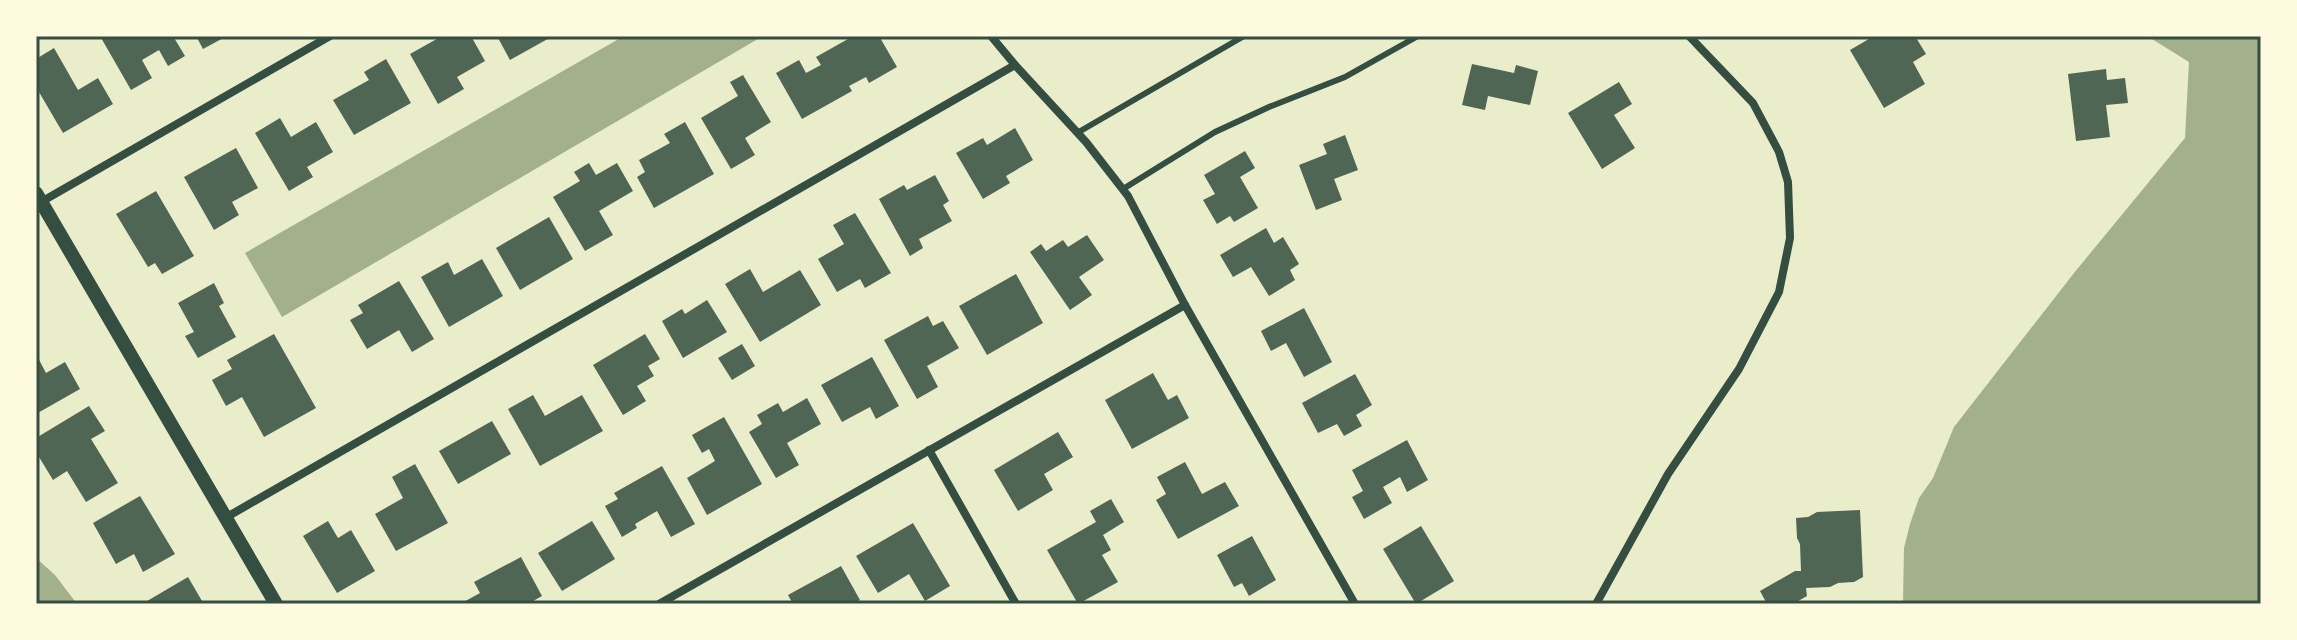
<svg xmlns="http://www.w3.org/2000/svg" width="2297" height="640" font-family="'IBM Plex Sans',sans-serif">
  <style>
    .water { fill: #a3b18a }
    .building { fill: #4f6655 }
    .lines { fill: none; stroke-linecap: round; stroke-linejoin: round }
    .service { stroke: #344e41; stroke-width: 6 }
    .minor { stroke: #344e41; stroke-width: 8 }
    .tertiary { stroke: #344e41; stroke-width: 14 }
    .neatline { fill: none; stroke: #344e41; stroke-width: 3 }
  </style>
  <rect width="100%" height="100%" fill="#e9edc9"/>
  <g class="water">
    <path d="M624,36H763L282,317L245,253Z"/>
    <path d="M2147,36H2261V604H1903L1904,548L1910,524L1919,498L1933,478L1954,427L2074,273L2185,138L2189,62Z"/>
    <path d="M36,558L55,575L77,604H36Z"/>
  </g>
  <g class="building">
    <path d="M100,36H173L185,56L168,66L159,50L142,60L152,78L131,90Z"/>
    <path d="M196,36H227L203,49Z"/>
    <path d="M442,36H471L485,61L457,77L464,89L438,104L410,54Z"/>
    <path d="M497,36H553L510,60Z"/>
    <path d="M846,36H879L897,67L869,83L866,77L849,86L852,91L802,119L776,73L799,60L806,73L821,65L816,57L848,39Z"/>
    <path d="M1874,36H1915L1926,54L1913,62L1925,84L1884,108L1850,50Z"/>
    <path d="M54,48L78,90L98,78L113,104L63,133L36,87V59Z"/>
    <path d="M386,59L411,103L354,135L333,100L369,80L364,72Z"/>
    <path d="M1472,64L1514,73L1516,65L1538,71L1530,105L1488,96L1485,110L1462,105Z"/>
    <path d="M2106,69L2107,80L2125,78L2128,103L2106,105L2110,137L2076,141L2068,74Z"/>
    <path d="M743,75L771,122L745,138L755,155L731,169L701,118L738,96L730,82Z"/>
    <path d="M1619,82L1632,104L1614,115L1635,148L1602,169L1568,113Z"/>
    <path d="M280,118L291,137L316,122L333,152L307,167L313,177L289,191L255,133Z"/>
    <path d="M685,122L714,174L654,208L637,177L645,172L639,160L670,143L664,134Z"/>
    <path d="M1015,128L1033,160L1006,176L1010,183L983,199L956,153L983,138L987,145Z"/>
    <path d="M1345,135L1358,170L1334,179L1342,200L1316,210L1299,165L1327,154L1323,144Z"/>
    <path d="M236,148L258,188L232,202L239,215L214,230L184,177Z"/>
    <path d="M1245,151L1255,168L1240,177L1258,208L1234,222L1230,216L1217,224L1203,200L1215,194L1204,175Z"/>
    <path d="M589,163L596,175L617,163L633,191L599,211L613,235L585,251L553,197L580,181L574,172Z"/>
    <path d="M935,175L949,201L943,205L952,221L919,239L923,248L910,256L879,199L904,185L907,190Z"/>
    <path d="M156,191L194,256L162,274L155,263L148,267L116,214Z"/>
    <path d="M855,213L891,273L865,288L860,279L837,292L818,259L844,244L833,225Z"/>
    <path d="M549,217L573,259L520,290L496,248Z"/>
    <path d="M1266,228L1274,243L1283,237L1299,264L1290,270L1295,280L1269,296L1251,267L1233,277L1220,255Z"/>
    <path d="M1087,235L1104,260L1079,277L1092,295L1070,310L1030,252L1041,244L1046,251L1063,240L1068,247Z"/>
    <path d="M482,259L503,296L449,327L421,277L448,262L454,275Z"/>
    <path d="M750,269L763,292L800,270L821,305L760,342L725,284Z"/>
    <path d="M1016,274L1043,323L987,355L959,306Z"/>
    <path d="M399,281L434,339L412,352L399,330L367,349L350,320L363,313L358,305Z"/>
    <path d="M214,283L224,303L219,306L236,337L198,358L185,336L194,332L178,303Z"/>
    <path d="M707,300L727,332L683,358L662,321L682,309L685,314Z"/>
    <path d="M1304,308L1332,362L1304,377L1286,343L1271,351L1261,331Z"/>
    <path d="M928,316L933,326L943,321L959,348L927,366L938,387L917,399L884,340Z"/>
    <path d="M274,334L316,408L264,437L242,397L226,406L212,380L232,369L227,360Z"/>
    <path d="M645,334L660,359L648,366L654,376L637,386L646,401L623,415L593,365Z"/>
    <path d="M742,344L755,366L732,380L718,358Z"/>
    <path d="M36,354L46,373L65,362L80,389L36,414Z"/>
    <path d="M872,357L899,406L876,419L870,407L842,422L821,385Z"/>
    <path d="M1153,373L1168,400L1177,395L1189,418L1132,449L1105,400Z"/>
    <path d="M1355,374L1372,405L1356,415L1362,426L1344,436L1337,424L1318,433L1302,403Z"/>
    <path d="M533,395L545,416L582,395L603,431L540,466L508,409Z"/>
    <path d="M807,398L821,424L787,443L799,465L776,478L749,432L762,424L757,415L778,403L783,412Z"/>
    <path d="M89,406L105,431L91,439L118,483L86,502L67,471L53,480L36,452V438Z"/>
    <path d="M724,417L762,484L707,515L687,478L715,461L709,449L702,453L692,435Z"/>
    <path d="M492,421L511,454L458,484L439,451Z"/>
    <path d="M1058,432L1073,457L1044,474L1053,490L1018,511L994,470Z"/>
    <path d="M1407,440L1428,480L1407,492L1400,477L1383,487L1392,503L1364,519L1352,497L1363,491L1352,470Z"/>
    <path d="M1185,462L1202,494L1225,482L1239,506L1178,539L1156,500L1166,494L1157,477Z"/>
    <path d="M415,464L448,523L396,551L375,514L403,498L392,477Z"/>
    <path d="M662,466L695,524L671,537L657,511L635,524L637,528L622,537L605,506L618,499L614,493Z"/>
    <path d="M140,496L175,554L143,572L134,554L116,564L93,523Z"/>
    <path d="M1111,499L1124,522L1103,535L1111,550L1102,555L1118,582L1078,604L1047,550L1096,522L1090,511Z"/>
    <path d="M1860,510L1863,577L1854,582L1838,583L1830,587L1806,588L1807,596L1793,604H1767L1760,591L1795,571H1801L1800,544L1797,538L1796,518L1808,517L1817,512Z"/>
    <path d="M328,521L338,538L351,530L375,571L337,593L303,536Z"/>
    <path d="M592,521L615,559L562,591L538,553Z"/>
    <path d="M913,523L950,586L925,601L909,574L878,593L856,556Z"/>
    <path d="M1421,526L1454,581L1416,604L1383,549Z"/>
    <path d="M1252,536L1276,580L1249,596L1242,583L1234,587L1217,555Z"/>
    <path d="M521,557L542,596L528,604H460L480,593L474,582Z"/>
    <path d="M841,566L860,600L852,604H793L788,595Z"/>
    <path d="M188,577L202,601L196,604H142Z"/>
  </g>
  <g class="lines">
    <g class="service">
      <path d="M1077,133L1244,36"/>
      <path d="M1123,189L1215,132L1269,107L1345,77L1418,36"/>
    </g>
    <g class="minor">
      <path d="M991,36L1015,65L1086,142L1128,196L1185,305L1355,604"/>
      <path d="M41,202L330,36"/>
      <path d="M929,450L1016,604"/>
      <path d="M225,518L1015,65"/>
      <path d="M659,604L1185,305"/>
      <path d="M1596,604L1668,474L1739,369L1779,292L1790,238L1788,182L1779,152L1753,103L1689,36"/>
    </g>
    <path class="tertiary" d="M36,193L276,604"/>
  </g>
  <rect width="2297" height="640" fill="none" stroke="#fefae0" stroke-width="76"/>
  <rect x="38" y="38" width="2221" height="564" class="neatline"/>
</svg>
